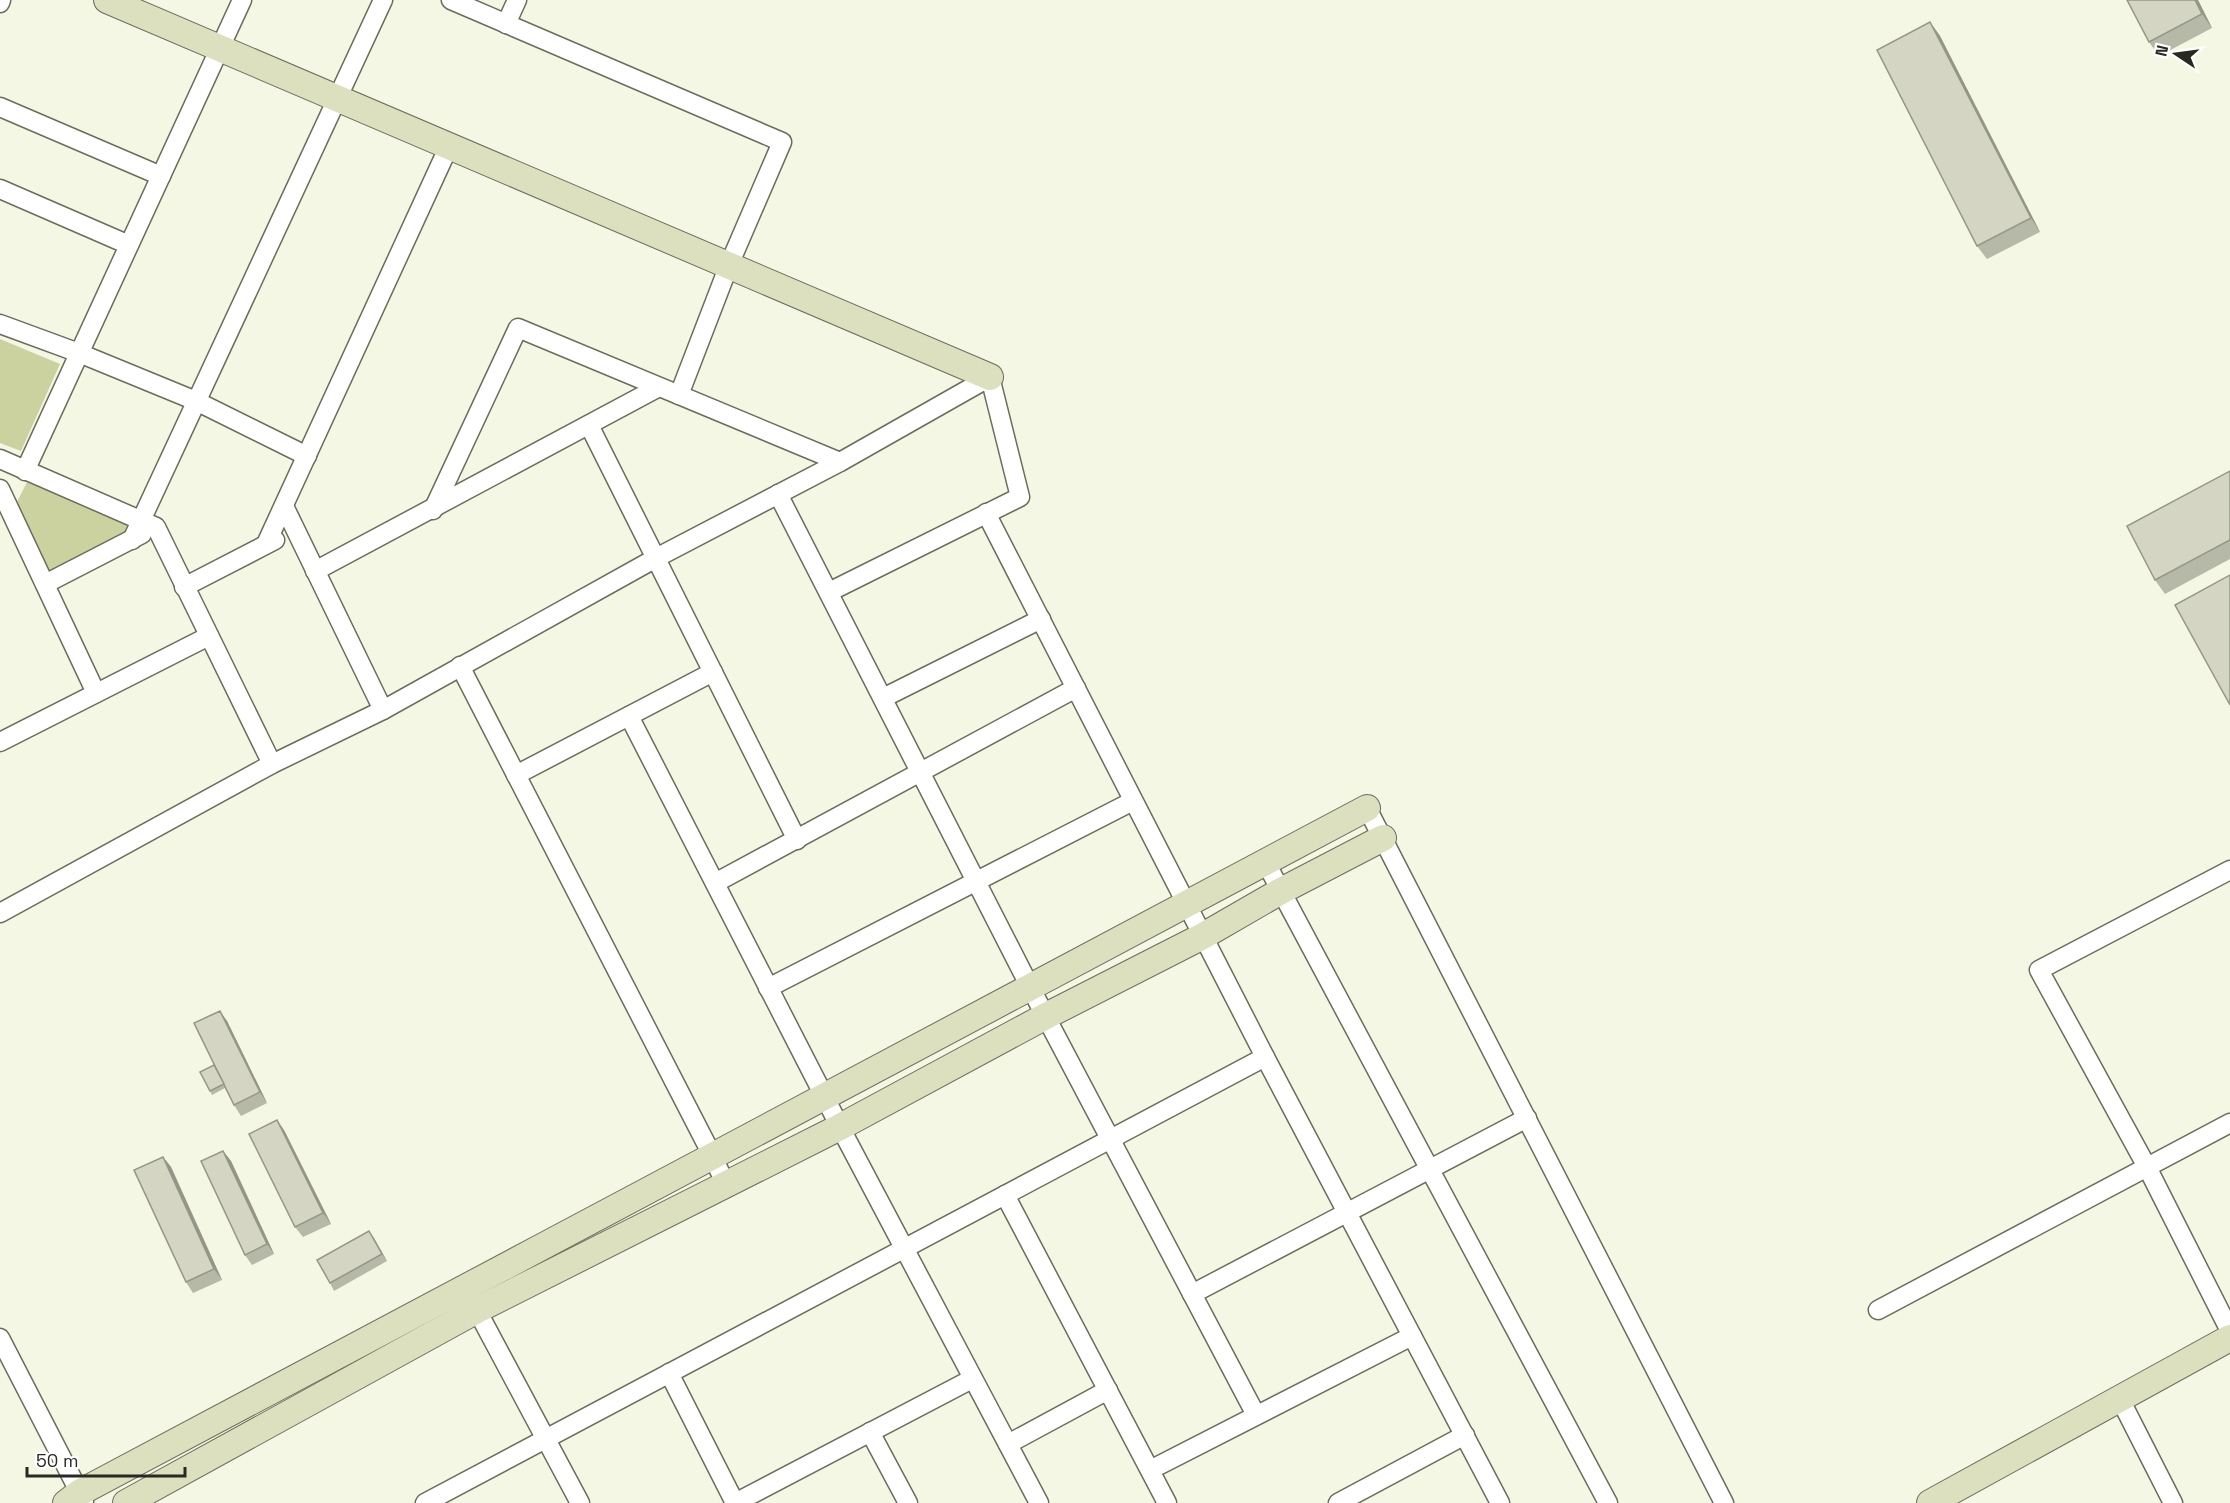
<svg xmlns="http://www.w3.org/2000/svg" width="2230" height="1503" font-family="'Space Grotesk',sans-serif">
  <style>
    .green { fill: #ccd29f }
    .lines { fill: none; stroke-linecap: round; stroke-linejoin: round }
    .street-casing { stroke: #6b6d5c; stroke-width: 21 }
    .secondary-casing { stroke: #6b6d5c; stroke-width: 28 }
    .street { stroke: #fff; stroke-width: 18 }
    .secondary { stroke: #dde0bf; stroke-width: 26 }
    .wall { fill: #b6b8a8 }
    .shaded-wall { fill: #949688 }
    .building { fill: #d4d6c3; stroke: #949688; stroke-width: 1.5 }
  </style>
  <rect width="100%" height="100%" fill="#f4f7e3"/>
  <g class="green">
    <path d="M0,339L60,364L21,451L0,443Z"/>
    <path d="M27,482L127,524L123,536L47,572L15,506Z"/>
  </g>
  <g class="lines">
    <defs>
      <g id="street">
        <path d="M451,0L782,142L729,265L679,395"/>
        <path d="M0,3L1,0"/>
        <path d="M506,24L517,0"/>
        <path d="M0,107L161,176"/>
        <path d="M0,189L129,245"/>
        <path d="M0,324L79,353L196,401L307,456"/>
        <path d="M589,425L797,840"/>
        <path d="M0,459L156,527L272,764"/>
        <path d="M25,471L242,0"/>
        <path d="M0,489L96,693"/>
        <path d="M778,494L1029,985L1256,1415"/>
        <path d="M284,506L383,710"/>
        <path d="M433,510L518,328L840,462"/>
        <path d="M986,513L1265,1057L1500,1503"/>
        <path d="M132,540L383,0"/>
        <path d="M266,544L449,146"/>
        <path d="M315,571L659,387"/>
        <path d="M45,584L142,534"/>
        <path d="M184,587L275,540"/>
        <path d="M460,666L712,1155L726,1185"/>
        <path d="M883,698L1041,619"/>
        <path d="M629,716L840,1127L1039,1503"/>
        <path d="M0,742L209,636"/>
        <path d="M516,775L713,672"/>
        <path d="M1367,808L1724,1503"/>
        <path d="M1265,861L1608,1503"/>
        <path d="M2230,870L2039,970L2147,1167L2230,1331"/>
        <path d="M715,883L1076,688"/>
        <path d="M0,913L272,764L383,710L656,558L840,462L990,377L1020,497L829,592"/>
        <path d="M768,988L1133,801"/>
        <path d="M1005,1195L1167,1503"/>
        <path d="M1192,1294L1527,1118"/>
        <path d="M472,1301L580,1503"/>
        <path d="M1878,1310L2230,1123"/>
        <path d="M0,1338L84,1501"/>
        <path d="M669,1373L735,1503"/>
        <path d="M2120,1399L2173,1503"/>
        <path d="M870,1432L908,1503"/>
        <path d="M1008,1444L1108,1390"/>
        <path d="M1150,1470L1412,1336"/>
        <path d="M425,1503L1265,1057"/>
        <path d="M735,1503L972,1379"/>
        <path d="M1338,1503L1465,1435"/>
      </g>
      <g id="secondary">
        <path d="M107,0L990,377"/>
        <path d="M66,1503L79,1493C509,1266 937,1034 1367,808"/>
        <path d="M126,1503L477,1310L840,1127L1046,1016L1203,936L1281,891L1383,838"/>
        <path d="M1930,1503L2230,1338"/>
      </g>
    </defs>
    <use href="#street" class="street-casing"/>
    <use href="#secondary" class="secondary-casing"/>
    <use href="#street" class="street"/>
    <use href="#secondary" class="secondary"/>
  </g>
  <g class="wall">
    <path d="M2127,0H2198L2212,28L2159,56L2149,42Z"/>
    <path d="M1930,22L1940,36L2040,232L1987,259L1977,246Z"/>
    <path d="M2230,471V559L2165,594L2155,580Z"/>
    <path d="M227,1021L267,1103L241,1116L234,1105L225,1088L212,1095L210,1091L214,1065Z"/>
    <path d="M284,1130L331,1224L303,1237L295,1227Z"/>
    <path d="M223,1151L231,1161L274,1254L252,1265L245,1255Z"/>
    <path d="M163,1157L171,1167L222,1280L193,1293L186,1282Z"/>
    <path d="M369,1231L387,1261L334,1291L330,1283Z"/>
  </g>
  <g class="shaded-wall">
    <path d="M2195,0H2198L2212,28L2202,14Z"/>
    <path d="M1930,22L1940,36L2040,232L2031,218Z"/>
    <path d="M220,1011L227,1021L267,1103L260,1092Z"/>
    <path d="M277,1120L284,1130L331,1224L323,1213Z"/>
    <path d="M223,1151L231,1161L274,1254L267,1244Z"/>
    <path d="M163,1157L171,1167L222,1280L214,1269Z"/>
    <path d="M369,1231L374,1238L387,1261L382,1254Z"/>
  </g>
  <g class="building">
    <path d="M2127,0H2195L2202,14L2149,42Z"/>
    <path d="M1930,22L2031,218L1977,246L1877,50Z"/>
    <path d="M2230,471V540L2155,580L2127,526Z"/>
    <path d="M2230,575V705L2175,605Z"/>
    <path d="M220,1011L260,1092L234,1105L194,1023Z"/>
    <path d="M214,1065L224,1084L210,1091L200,1072Z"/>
    <path d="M277,1120L323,1213L295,1227L249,1134Z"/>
    <path d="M223,1151L267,1244L245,1255L201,1161Z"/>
    <path d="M163,1157L214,1269L186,1282L134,1170Z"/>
    <path d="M369,1231L382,1254L330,1283L317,1260Z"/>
  </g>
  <g transform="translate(2176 54) rotate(283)" stroke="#ffffff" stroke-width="4.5" paint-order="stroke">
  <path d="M0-4.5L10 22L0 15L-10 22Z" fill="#282922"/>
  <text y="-9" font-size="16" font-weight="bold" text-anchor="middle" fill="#282922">N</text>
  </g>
  <path d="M27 1467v9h158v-9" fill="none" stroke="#282922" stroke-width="3"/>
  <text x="36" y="1467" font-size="18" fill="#282922" stroke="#ffffff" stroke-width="4.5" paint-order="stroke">50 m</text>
</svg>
